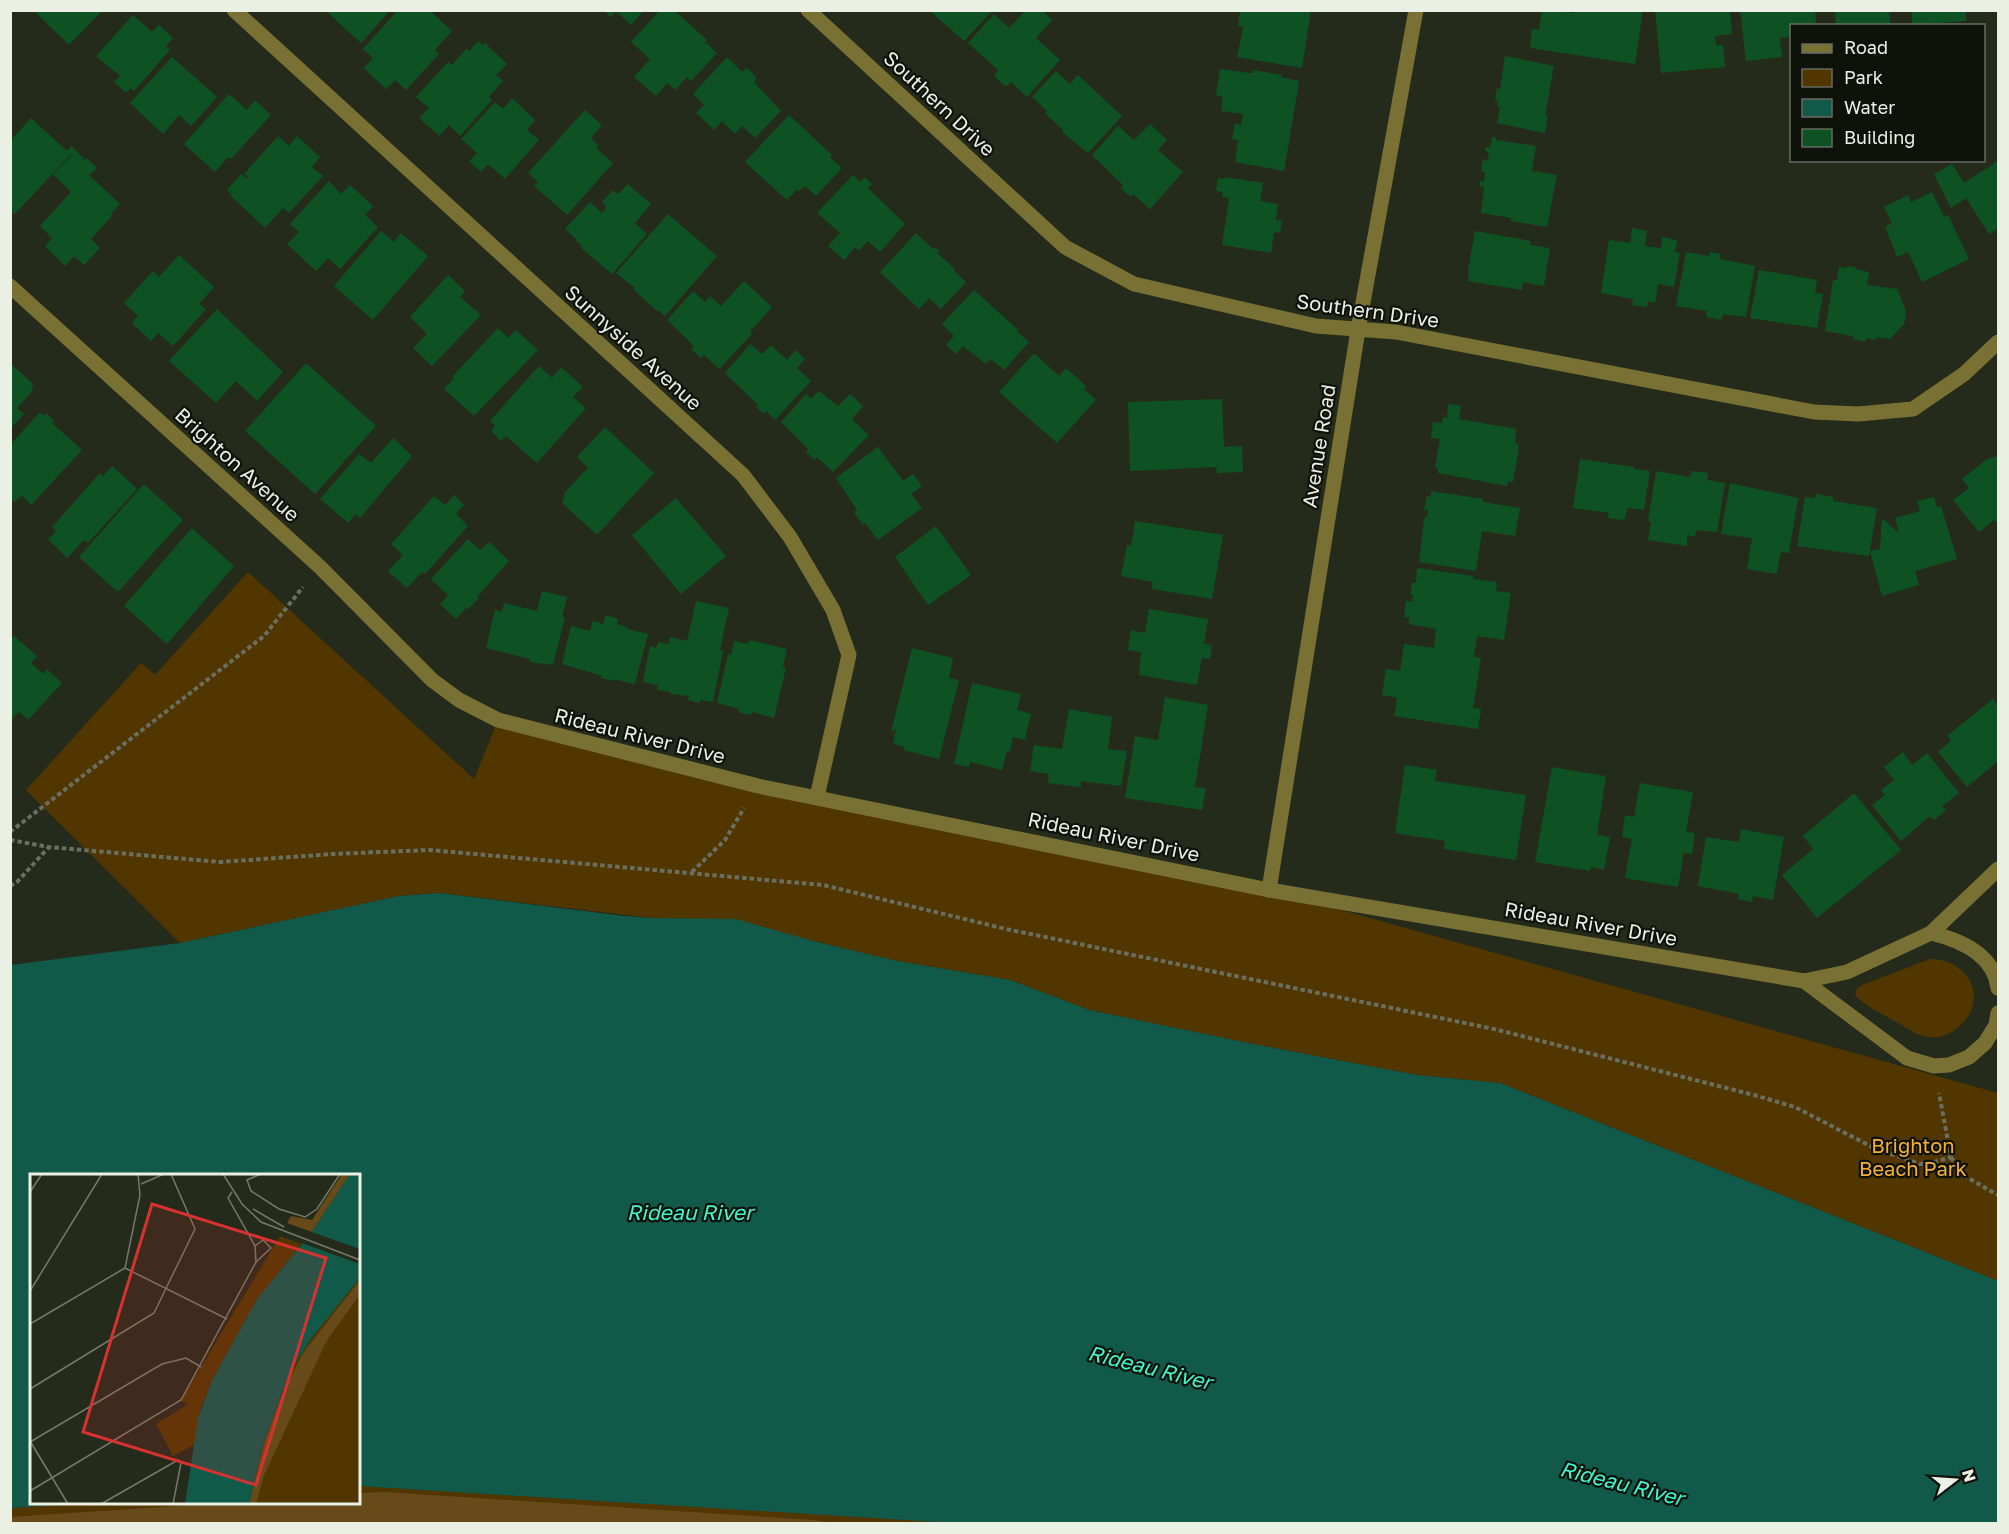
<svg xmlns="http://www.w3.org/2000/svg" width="2009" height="1534" font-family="'Golos Text',sans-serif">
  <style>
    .green { fill: #523600 }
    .forest { fill: #674a1a }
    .water { fill: #115a4a }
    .building { fill: #0e5224 }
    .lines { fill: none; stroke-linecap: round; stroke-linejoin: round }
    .path { stroke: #6a6f60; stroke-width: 4; stroke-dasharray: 4.5 3; stroke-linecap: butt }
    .street { stroke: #797033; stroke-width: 15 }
    .labels { text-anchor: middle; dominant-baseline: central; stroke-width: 4.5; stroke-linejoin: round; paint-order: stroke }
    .street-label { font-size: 20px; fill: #ebf0e5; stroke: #0f120b }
    .park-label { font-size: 20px; fill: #f6b132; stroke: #0f120b }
    .water-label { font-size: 21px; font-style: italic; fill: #40f6cc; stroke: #0f120b }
    .inset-road { fill: none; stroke: #747a6b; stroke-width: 1.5 }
    .view { fill: #d73231; fill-opacity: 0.15; stroke: #d73231; stroke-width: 3 }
    .inset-edge { fill: none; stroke: #ebf0e5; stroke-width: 3 }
  </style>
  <rect width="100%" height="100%" fill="#252b1a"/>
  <g class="green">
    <path d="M248,572L474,779L498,720L584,743L1269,890L1998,1093V1281L1500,1083L1417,1075L1253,1044L1089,1010L1010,980L897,961L817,942L652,918L439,893L399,896L180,943L26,790L141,663L155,675Z"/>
    <path d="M1930,959C1951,958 1974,974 1974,997C1974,1020 1949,1041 1927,1037C1916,1035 1907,1028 1898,1023C1884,1015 1866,1007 1855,995L1857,988L1862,985Z"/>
    <path d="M359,1486L969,1523L11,1524L10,1508L95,1502H358Z"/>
  </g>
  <path class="forest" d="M385,1492L814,1520L833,1523H11V1517L222,1503L358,1502L359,1493Z"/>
  <path class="water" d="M439,893L624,916L652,918L736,919L817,942L897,961L1010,980L1089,1010L1253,1044L1417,1075L1500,1083L1998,1281V1523L969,1524L359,1486L358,1176H32V1502L95,1503L11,1508V965L180,943L399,896Z"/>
  <g class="building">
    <path d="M33,10H103L69,45Z"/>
    <path d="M325,10H385L388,13L361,43Z"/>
    <path d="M398,10H429L452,31L435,50L439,54L406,90L395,80L386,89L364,68L373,58L363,49Z"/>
    <path d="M603,10H644L631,25L616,11L611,17Z"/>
    <path d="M660,10H674L707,40L705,42L717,53L691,81L687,77L675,90L667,83L656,96L634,77L650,59L631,42Z"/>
    <path d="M929,10H993L964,41Z"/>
    <path d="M1026,10H1042L1052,20L1036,38L1060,60L1027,97L1011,82L1006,87L994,76L998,70L968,43L994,14L1009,28Z"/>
    <path d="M1245,10H1311L1302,68L1237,57L1243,27L1238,26L1240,11L1245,12Z"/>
    <path d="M1542,10L1575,13V10H1643L1635,64L1530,48L1532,29L1539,30Z"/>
    <path d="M1655,10H1730L1732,34L1715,36L1716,45H1723L1725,67L1661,73Z"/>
    <path d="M1740,10H1815L1816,23L1792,26V37L1780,38L1782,57L1746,61Z"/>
    <path d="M1835,10H1889L1891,26H1836Z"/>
    <path d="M1912,10H1966V21L1912,25Z"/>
    <path d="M133,15L152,32L159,25L173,38L166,46L170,50L134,91L131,88L126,93L114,82L120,76L96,56Z"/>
    <path d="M478,41L483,45L485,43L507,64L496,75L503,81L489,97L492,100L460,136L449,125L439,136L419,118L429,108L416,97L448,62L452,65L466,49L469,51Z"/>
    <path d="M1505,56L1554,66L1545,115L1548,116L1545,133L1497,123L1500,107H1497L1498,101L1495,100L1497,88L1500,89Z"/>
    <path d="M172,57L217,97L191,126L179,115L163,134L130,103Z"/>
    <path d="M727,57L742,72L747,68L757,78L754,82L781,111L755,138L742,126L735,134L722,121L714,130L696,113L704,105L693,94Z"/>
    <path d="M1220,69L1249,73H1253V70L1282,75L1281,77L1299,81L1284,171L1235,162L1238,140L1232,139L1235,123L1241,125L1243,114L1221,111L1223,97L1216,95Z"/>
    <path d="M1056,71L1070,84L1078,75L1122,116L1088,153L1062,132L1063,130L1045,113L1047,111L1032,97Z"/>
    <path d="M229,94L247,110L255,100L271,115L231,159L228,157L215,172L184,144Z"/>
    <path d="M512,98L535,120L527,130L539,140L505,179L488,164L481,172L469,161L477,153L461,139L495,102L503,109Z"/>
    <path d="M585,110L602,125L591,138L598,145L596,148L613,163L567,215L534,186L538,182L528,173Z"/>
    <path d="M789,115L832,155L830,157L842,168L816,196L805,186L799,191L797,189L787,200L745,162Z"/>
    <path d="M31,118L67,151L72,146L85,160L87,158L97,168L89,175L120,204L111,214L112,216L91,239L100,248L84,265L74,256L65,266L45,246L52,238L40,226L71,192L53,174L72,155L71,154L15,214L10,210V141Z"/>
    <path d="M1150,124L1167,140L1158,150L1183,172L1150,209L1133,194L1130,197L1121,188L1123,185L1092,155L1118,126L1134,140Z"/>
    <path d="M278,136L289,146L297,136L309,147L320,157L312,167L323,176L289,213L283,208L265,228L231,196L232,195L227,190L241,174L246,179L248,177L244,174Z"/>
    <path d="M1492,137L1496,138V140L1536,146L1532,171L1557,175L1547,227L1511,221V218L1481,213L1484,187L1480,186V181L1484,182L1485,172L1481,171L1483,160L1487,161L1489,152L1485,151L1486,147L1490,148Z"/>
    <path d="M1998,161V228L1989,234L1966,198L1951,208L1934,174L1952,164L1964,183Z"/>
    <path d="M853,175L860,182L864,177L872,184L868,188L905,224L880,252L868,241L859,251L855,247L844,260L828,246L840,233L817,213Z"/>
    <path d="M1225,177L1263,183L1260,201L1278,204L1276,220L1282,221L1280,233L1274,232L1271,253L1222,245L1229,198L1222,197L1223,192L1216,191L1218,178L1225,179Z"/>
    <path d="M329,181L341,194L350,185L373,206L365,215L378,227L340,269L328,258L316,271L287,244L299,232L290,224Z"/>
    <path d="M628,184L651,204L635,223L647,234L612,274L580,247L582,246L576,241L577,240L565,229L590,202L602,213L607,207L602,202L613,190L618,194Z"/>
    <path d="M1932,192L1944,217L1948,215L1969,259L1922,282L1908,252L1897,257L1885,227L1892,223L1884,207L1908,195L1911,202Z"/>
    <path d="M668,214L717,256L665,316L658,310L657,311L634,290L635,288L616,273Z"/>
    <path d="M1632,228L1647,231L1645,246L1661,248L1662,237L1677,240L1675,252L1680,253L1674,287L1658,284L1655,303L1648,301L1647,307L1632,305L1633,299L1601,293L1609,240L1630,243Z"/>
    <path d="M381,231L394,242L401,233L428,256L373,320L334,286Z"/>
    <path d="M1475,231L1531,241L1530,245L1550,248L1544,286L1523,282L1522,290L1468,281L1469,271L1468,270Z"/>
    <path d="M916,233L933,249L935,248L940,251L937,253L955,269L954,271L966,282L941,309L929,298L919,309L880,272Z"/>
    <path d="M1686,252L1709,256L1710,252L1721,254L1720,259L1755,266L1746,317L1723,314L1721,320L1706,317L1707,311L1676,306Z"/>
    <path d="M179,255L214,287L199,304L206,309L173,346L158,333L151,341L132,323L138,316L124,303L153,271L159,277Z"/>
    <path d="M1847,266L1856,267L1855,269L1869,272L1867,285L1897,289L1906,311L1904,324L1890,339L1877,337L1876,340L1866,338L1865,342L1853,339V336L1825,331L1833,280H1837L1839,267L1846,268Z"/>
    <path d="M1759,270L1817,280L1815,293L1823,294L1817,328L1750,318Z"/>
    <path d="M448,275L465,291L460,297L481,315L432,366L413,348L427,334L410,317Z"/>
    <path d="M744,281L772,307L750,332L752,334L719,369L704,355L701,358L691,349L694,346L667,320L693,291L705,302L710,296L721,306Z"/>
    <path d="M974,290L1018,330L1016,331L1029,342L1004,370L991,359L986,364L963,346L956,354L946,345L954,336L942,324Z"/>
    <path d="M217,309L283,372L257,401L236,381L216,403L169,361Z"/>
    <path d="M498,328L508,338L516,330L538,350L474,416L444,389L454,378L452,377Z"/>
    <path d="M750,344L762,354L771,345L787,360L795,350L805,359L797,368L811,381L775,420L766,411L764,414L756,407L758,405L725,373Z"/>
    <path d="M1034,353L1059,376L1066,368L1086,386L1084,389L1096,400L1057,443L999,392Z"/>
    <path d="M10,363L34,385L31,388L33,390L17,408L24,414L10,429Z"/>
    <path d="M306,363L376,426L315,494L245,431Z"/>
    <path d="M539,366L552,378L561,367L583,387L573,397L586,408L537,463L506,436L501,441L491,431L495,426L490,421Z"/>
    <path d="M819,391L838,406L850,394L863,406L852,419L869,435L833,472L817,457L815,460L806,452L808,449L781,422L806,394L811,399Z"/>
    <path d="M1222,399L1224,447L1242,446L1243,472L1217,473L1216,467L1130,471L1128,402Z"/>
    <path d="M1448,404L1461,406L1459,419L1516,429L1515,443L1518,444L1519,447L1513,482L1508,481L1507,486L1438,473V469L1435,468L1440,439L1431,438L1433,422L1442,423L1443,417L1447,418Z"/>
    <path d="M40,412L44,416L46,413L54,421L52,423L82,450L31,505L22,495L15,502L10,498V445Z"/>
    <path d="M605,427L654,473L597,535L562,503L565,492L588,468L577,457Z"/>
    <path d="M393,438L412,456L360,518L355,514L348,523L320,499L359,454L371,463Z"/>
    <path d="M878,447L903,481L913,474L922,486L911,494L922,508L878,540L865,523L863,525L854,512L857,510L836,478Z"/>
    <path d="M1998,456V521L1996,522L1994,520L1979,532L1953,500L1969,488L1962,479L1986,460Z"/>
    <path d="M1580,459L1634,467V469L1650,471L1644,510L1628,508L1624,520L1608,518L1609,513L1573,508Z"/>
    <path d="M112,466L137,489L88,543L84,540L67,558L48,539L56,531L52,527L100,473L103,476Z"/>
    <path d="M1656,471L1690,477L1692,471L1708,473L1707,480L1725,483L1717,532L1696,530L1695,537L1687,535V546L1648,540L1651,522L1648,521Z"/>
    <path d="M1730,483L1798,498L1789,553L1781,552L1777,574L1747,569L1752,538L1721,534Z"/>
    <path d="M144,484L183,520L118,592L79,557Z"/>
    <path d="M1431,491L1483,499V502L1520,508L1515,536L1482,531L1476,571L1419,562L1424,519L1428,515V510H1424L1427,496L1431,497Z"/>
    <path d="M1816,494L1833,497V501L1877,508L1869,556L1797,546L1805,497L1815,498Z"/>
    <path d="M454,495L464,505L456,514L468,526L425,574L422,572L407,588L388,571L403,555L391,544L434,496L445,505Z"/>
    <path d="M1934,497L1937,507L1941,506L1957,559L1915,571L1919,585L1882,596L1870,551L1880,549L1882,518L1899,533L1895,518L1920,511L1917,501Z"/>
    <path d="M676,498L726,556L681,594L632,535Z"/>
    <path d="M1135,521L1223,535L1212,599L1152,589L1153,582L1121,576L1127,545L1131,546Z"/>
    <path d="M936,526L971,575L928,605L895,557Z"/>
    <path d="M192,528L234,566L167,644L124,606Z"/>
    <path d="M468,539L480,550L489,542L509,561L477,597L479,598L468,609L467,607L456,619L440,604L448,595L431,579Z"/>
    <path d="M1417,568L1473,576V579L1497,582L1496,591L1511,593L1504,640L1477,636L1474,657L1481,658L1473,708L1481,709L1478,729L1394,716L1397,698L1382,695L1386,669L1400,671L1404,644L1434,648L1436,629L1409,624V618L1404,617L1406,601L1412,602L1413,595H1410L1412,583H1416Z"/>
    <path d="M542,591L567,597L562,617H565L553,665L530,662V659L486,648L495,610L502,612L504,603L537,611Z"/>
    <path d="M696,601L729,608L720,650L723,651L713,702L700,700V703L688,700L689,696L670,694L671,692L657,690L658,685L643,682L650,646L656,648L658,642L668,644L670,637L687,641Z"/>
    <path d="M1149,609L1208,619L1204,644L1212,645L1210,659L1202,658L1197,685L1139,675L1141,652L1128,650L1131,630L1145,633Z"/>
    <path d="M606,615L618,619L617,624L627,627V629L648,634L635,684L613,679V681L601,678L602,676L562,664L571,626L590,631L593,621L603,624Z"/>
    <path d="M14,636L37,656L31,663L43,674L47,669L62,683L28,720L19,712L10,721V639Z"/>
    <path d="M749,640L787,649L783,667L786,668L774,718L752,712L751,715L738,712L739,709L717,703L728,654L731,655L734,641L748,644Z"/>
    <path d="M912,648L953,658L949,678L959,680L939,759L903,750L905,747L893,744L896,729L891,732Z"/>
    <path d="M972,683L1021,694L1017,710L1031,714L1025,740L1013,737L1010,752L1007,751L1002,770L970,762L969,767L954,764Z"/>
    <path d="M1165,697L1208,705L1195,787L1206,788L1202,810L1125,798L1135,736L1158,740Z"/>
    <path d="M1993,699L1998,706V761L1967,787L1938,752L1951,741L1947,736Z"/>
    <path d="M1069,709L1112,717L1108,749L1127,751L1121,786L1081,781V787L1048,783L1049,774L1030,771L1034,745L1062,749Z"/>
    <path d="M1903,752L1912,765L1927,753L1959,793L1942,806L1946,810L1934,820L1930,816L1901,841L1872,805L1885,795L1881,790L1894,780L1884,767Z"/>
    <path d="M1405,765L1437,770L1435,781L1526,795L1516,860L1444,849L1445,841L1395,833Z"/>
    <path d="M1552,767L1606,776L1597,835L1610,837L1604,870L1591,867L1590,871L1535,862Z"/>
    <path d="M1640,783L1693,792L1686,832L1695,833L1692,854L1684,853L1678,887L1625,878L1632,839L1622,837L1625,815L1634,817Z"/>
    <path d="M1854,793L1901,850L1817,918L1782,875L1813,849L1803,836Z"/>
    <path d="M1741,829L1784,837L1773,900L1753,896L1752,902L1738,899L1739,894L1698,886L1706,837L1739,842Z"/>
  </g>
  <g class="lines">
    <g class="path">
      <path d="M10,832L264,636L303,587"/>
      <path d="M10,840L49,847L220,862L333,854L429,850L823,885L1006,929L1494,1029L1754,1095L1795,1107L1874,1148L1920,1164L1931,1163L1951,1157L1939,1093"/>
      <path d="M692,872L725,840L744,808"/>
      <path d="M10,886L17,882L49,847"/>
      <path d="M1951,1157L1961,1174L1998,1195"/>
    </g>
    <g class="street">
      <path d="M234,10L743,475L790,537L833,610L849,655L817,797"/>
      <path d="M808,10L1065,247L1134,284L1316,326L1396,332L1814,412L1858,414L1913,409L1964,374L1998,342"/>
      <path d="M10,286L320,567L432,680L459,700L498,720L758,786L1269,890L1804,981L1847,972L1931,933L1998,869"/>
      <path d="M1269,890L1358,330L1416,10"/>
      <path d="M1931,933C1960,940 1994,954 1998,988"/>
      <path d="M1804,981L1907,1058L1934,1066L1949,1065L1969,1057L1985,1043L1996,1025L1998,1013"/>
    </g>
  </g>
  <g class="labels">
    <g class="street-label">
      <text transform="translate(940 103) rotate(43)">Southern Drive</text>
      <text transform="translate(1368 310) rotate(8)">Southern Drive</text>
      <text transform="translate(634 347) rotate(42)">Sunnyside Avenue</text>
      <text transform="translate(1318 446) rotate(-81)">Avenue Road</text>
      <text transform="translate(238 464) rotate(42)">Brighton Avenue</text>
      <text transform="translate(640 735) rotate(14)">Rideau River Drive</text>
      <text transform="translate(1114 836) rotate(12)">Rideau River Drive</text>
      <text transform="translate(1591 923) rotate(10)">Rideau River Drive</text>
    </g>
    <g class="park-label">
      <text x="1913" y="1145">Brighton<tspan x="1913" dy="23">Beach Park</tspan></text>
    </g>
    <g class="water-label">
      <text x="690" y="1212">Rideau River</text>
      <text transform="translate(1150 1367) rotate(14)">Rideau River</text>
      <text transform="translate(1622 1483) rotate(14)">Rideau River</text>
    </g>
  </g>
  <g transform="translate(30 1174)">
    <rect width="330" height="330" fill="#252b1a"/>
    <path d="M250,62L272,70L227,125L182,206L169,239L166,270L143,282L126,250L157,231L151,226ZM330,104V330H219L233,270L259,200L280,166Z" fill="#523600"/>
    <path d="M312,0H320L282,58L257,49L261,42L282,46ZM330,106V120L296,168L233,304L226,330H219L235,266L253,218L273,179Z" fill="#674a1a"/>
    <path d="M320,0H330V104L280,166L259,200L233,270L219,330H155L168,244L182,206L227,125L282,58Z" fill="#115a4a"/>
    <path d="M279,57L330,75V90L269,68Z" fill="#252b1a"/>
    <path class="inset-road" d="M193,0L212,30L231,48L330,86M231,0L217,6L221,17L249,35L275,43L287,35L310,0M111,10L134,0M0,18L12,0M223,35L254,53M225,72L233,66L241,74L226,88M95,94L197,145M95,94L110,21L108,0M0,117L72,0M0,150L95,94M0,215L124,139L165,55L141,0M0,267L38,330M0,268L132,190L156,184L171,193M0,317L151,226L226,88L225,72L198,24L202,18M71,330L148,286L151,289L143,330"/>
    <path class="view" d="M122,30L296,84L226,311L53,258Z"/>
    <rect width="330" height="330" class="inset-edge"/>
  </g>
  <rect width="2009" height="1534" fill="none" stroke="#ebf0e5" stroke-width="24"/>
  <rect x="1790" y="24" width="195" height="138" fill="#0f120b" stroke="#676b62" stroke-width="1.5"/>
  <rect x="1802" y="44" width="30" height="9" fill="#797033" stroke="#676b62" stroke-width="1.5"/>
  <text x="1844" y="54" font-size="18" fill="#ebf0e5">Road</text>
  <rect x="1802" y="69" width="30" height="18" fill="#523600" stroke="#676b62" stroke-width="1.5"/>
  <text x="1844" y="84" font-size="18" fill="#ebf0e5">Park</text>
  <rect x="1802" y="99" width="30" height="18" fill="#115a4a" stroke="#676b62" stroke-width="1.5"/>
  <text x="1844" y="114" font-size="18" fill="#ebf0e5">Water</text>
  <rect x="1802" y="129" width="30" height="18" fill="#0e5224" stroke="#676b62" stroke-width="1.5"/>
  <text x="1844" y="144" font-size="18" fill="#ebf0e5">Building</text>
  <g transform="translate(1955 1480) rotate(73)" stroke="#0f120b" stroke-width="4.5" paint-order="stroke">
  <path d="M0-4.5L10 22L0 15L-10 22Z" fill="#ebf0e5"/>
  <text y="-9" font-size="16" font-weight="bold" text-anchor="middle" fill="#ebf0e5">N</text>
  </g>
</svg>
